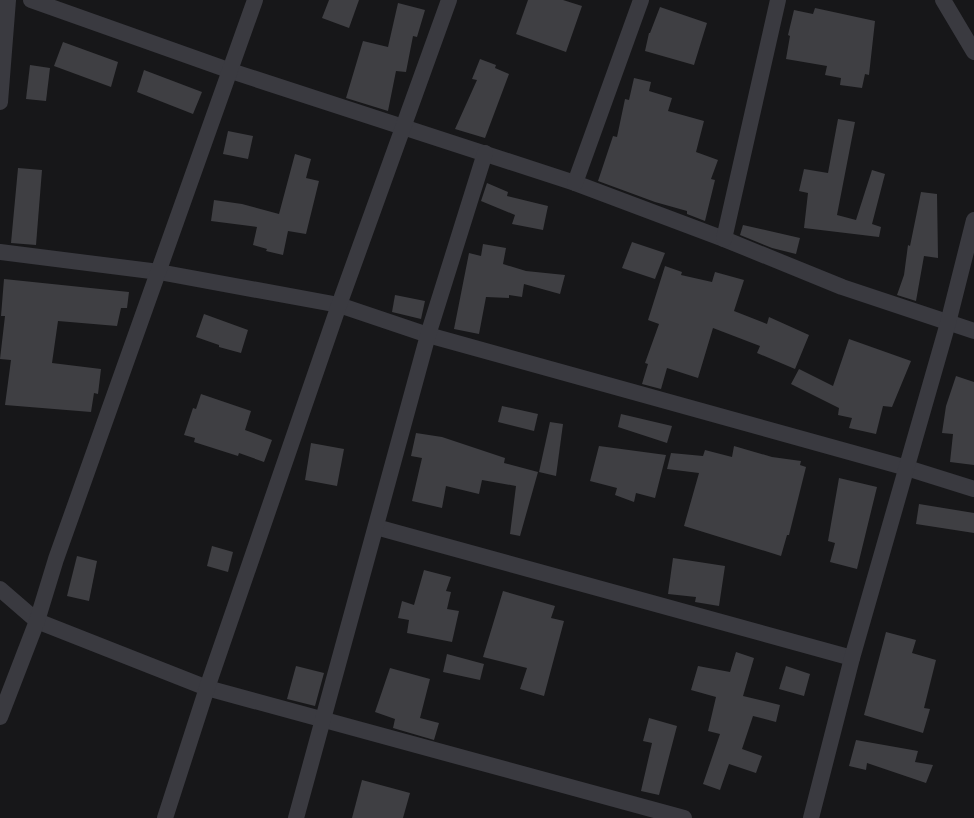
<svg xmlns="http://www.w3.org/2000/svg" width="974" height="818" font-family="Commissioner,sans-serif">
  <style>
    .building { fill: #3f3f43 }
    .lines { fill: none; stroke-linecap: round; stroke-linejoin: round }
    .street { stroke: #3a3a40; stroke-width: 16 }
  </style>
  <rect width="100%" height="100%" fill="#171719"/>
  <g class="building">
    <path d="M329,0H359L349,28L322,18Z"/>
    <path d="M528,0H563L582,6L566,52L516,34Z"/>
    <path d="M398,3L425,10L417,37L413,36L406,72L396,71L388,111L346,98L363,41L388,47Z"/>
    <path d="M660,7L707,23L694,65L645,51L649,33H650Z"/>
    <path d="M815,8L875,21L869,75L865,74L862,88L840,85L841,78L825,75L827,66L786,59L790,36L788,35L794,10L813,14Z"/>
    <path d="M63,42L118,62L111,87L54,66Z"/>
    <path d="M480,59L496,65L495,68L509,74L485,138L455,129L477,80L472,79Z"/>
    <path d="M30,65L50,68L46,101L26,99Z"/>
    <path d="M144,70L202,92L193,114L137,92Z"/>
    <path d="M634,78L651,82L649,91L672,98L668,111L704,121L696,152L718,160L711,179L715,180L705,221L687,214V211L655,202L598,181L613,136L617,137L625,99L629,100Z"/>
    <path d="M838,119L855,122L837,215L856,220L872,170L885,174L872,224L881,227L879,237L804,228L808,193L799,191L804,169L828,173Z"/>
    <path d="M228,131L253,136L248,159L223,154Z"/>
    <path d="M295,154L311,159L306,178L319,181L306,234L288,231L283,255L266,251L267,249L253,245L257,227L211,221L214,200L242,204L279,214Z"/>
    <path d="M18,168L42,170L36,245L11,243Z"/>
    <path d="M487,183L508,192L507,196L548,206L543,230L512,224L515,215L481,201Z"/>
    <path d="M921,192L937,194L938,258L924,256L916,301L897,295L904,275L908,245L910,246Z"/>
    <path d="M743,225L800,238L796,254L772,248L740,235Z"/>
    <path d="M632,242L665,253L655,279L622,268Z"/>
    <path d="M483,244L506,248L503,264L526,271L565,275L560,294L524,284L522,297L509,295V298L486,297L479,334L454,329L469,253L481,256Z"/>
    <path d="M665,266L682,272L681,275L712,282L715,272L744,280L734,311L767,324L769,317L809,335L795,369L757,353L760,346L713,328L698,378L667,368L661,389L642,384L648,364L645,363L659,324L648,320Z"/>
    <path d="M4,279L129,292L127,308H121L117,326L58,321L52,363L101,369L98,394L94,393L91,412L5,405L11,360L0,359L5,316H1Z"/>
    <path d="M395,295L425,301L421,319L392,312Z"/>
    <path d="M204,314L248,330L241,353L219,347V345L196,337Z"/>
    <path d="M849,339L911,361L892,407L883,406L876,434L849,428L852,418L838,415L839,408L791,384L799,369L833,386Z"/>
    <path d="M956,376L974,382V465L950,462L953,434L942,433L946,406Z"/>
    <path d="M201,394L251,411L245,430L272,440L264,462L239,453L238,456L194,442L195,438L184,435L193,408L196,409Z"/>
    <path d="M502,406L538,414L534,431L498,422Z"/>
    <path d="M621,414L672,426L667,443L618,427Z"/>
    <path d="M550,422L563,424L556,476L539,472Z"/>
    <path d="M416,433L442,437L505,458L504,463L538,472L520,536L510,534L516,486L482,480L479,494L446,486L442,508L412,501L422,458L411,456Z"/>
    <path d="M311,443L344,449L337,486L305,480Z"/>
    <path d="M599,446L666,455L655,498L636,493L634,502L615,495L617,488L590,481Z"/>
    <path d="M734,446L772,457L801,461L800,465L806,467L789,535H787L781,556L684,526L699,473L667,469L671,453L703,456L705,450L732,457Z"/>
    <path d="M839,478L877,487L857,569L830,562L835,543L828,541Z"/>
    <path d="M919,504L974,513V533L916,524Z"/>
    <path d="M212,546L233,552L228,572L207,566Z"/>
    <path d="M77,556L97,561L89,601L67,596Z"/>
    <path d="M673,558L725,566L719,606L695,602L696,597L668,594Z"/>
    <path d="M424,570L451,577L446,591L451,592L447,609L459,611L452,642L407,633L409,620L398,618L402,601L414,605Z"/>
    <path d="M503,591L555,606L551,618L564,621L544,696L520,689L527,668L483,657Z"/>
    <path d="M886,632L916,640L912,653L936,660L924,708L930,709L923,733L864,715Z"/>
    <path d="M736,652L754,658L743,696L780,705L776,722L753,716L742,749L762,756L756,773L729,764L720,790L703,784L720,734L708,731L716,697L691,690L698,666L730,672Z"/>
    <path d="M447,654L484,664L480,680L443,672Z"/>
    <path d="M296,666L324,673L315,706L287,699Z"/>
    <path d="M786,666L810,674L804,696L779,689Z"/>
    <path d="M390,668L430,679L420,718L439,723L434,740L393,728L395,719L375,712Z"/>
    <path d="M649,718L677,726L659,795L641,791L652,743L643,741Z"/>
    <path d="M856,740L918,751L915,762L933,765L926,783L867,763L866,770L849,766Z"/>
    <path d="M362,780L410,793L403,818H352Z"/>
  </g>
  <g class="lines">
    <g class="street">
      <path d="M31,0L231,71L575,183L724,239L842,287L974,331"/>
      <path d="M943,0L974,52"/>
      <path d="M0,102L8,0"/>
      <path d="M575,183L641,0"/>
      <path d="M724,239L778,0"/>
      <path d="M0,252L159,272L339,305L428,335L907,468L974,489"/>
      <path d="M376,527L852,658"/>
      <path d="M0,589L37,621L207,688L684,818"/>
      <path d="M0,717L37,621L56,559L255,0"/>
      <path d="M165,818L207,688L339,305L449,0"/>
      <path d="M296,818L428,335L485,153"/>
      <path d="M811,818L852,658L948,323L974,220"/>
    </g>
  </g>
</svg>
